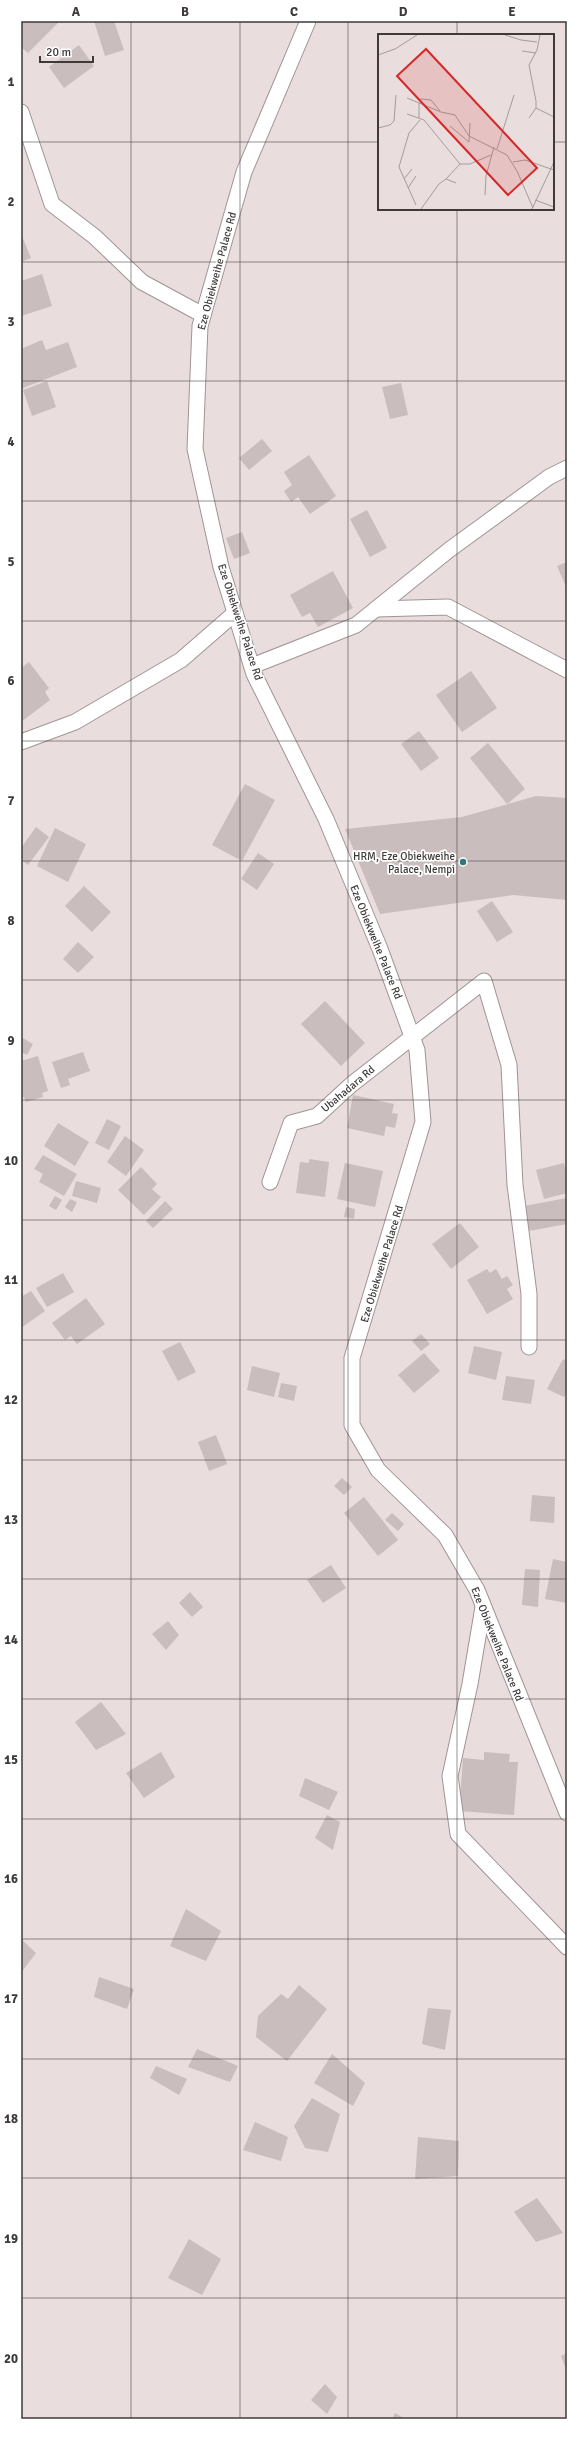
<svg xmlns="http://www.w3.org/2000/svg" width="588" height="2440" font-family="Signika,sans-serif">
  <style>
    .building { fill: #c9bdbd }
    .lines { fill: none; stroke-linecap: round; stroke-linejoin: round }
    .street-casing { stroke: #a09595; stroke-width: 17 }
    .street { stroke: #fff; stroke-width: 15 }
    .grid { fill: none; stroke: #3e3a3a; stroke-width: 1; stroke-opacity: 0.55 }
    .poi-dot { fill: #2f787c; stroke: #fff; stroke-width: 1.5 }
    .labels { text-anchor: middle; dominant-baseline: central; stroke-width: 3.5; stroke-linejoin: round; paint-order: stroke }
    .street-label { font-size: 11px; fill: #3e3a3a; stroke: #fff }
    .poi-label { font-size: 11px; fill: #3e3a3a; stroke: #fff; text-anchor: end }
    .inset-road { fill: none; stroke: #a59c9c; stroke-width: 1 }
    .view { fill: #d62828; fill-opacity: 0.15; stroke: #d62828; stroke-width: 2 }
    .inset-edge { fill: none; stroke: #3e3a3a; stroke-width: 2 }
    .neatline { fill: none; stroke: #3e3a3a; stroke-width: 1.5 }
    .grid-label { font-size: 13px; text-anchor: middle; font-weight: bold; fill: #3e3a3a }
  </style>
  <rect width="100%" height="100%" fill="#e9dddd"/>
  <g class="building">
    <path d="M21,21H60L28,53L21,47Z"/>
    <path d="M94,21H114L124,50L105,56Z"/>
    <path d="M79,45L94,66L64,88L49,67Z"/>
    <path d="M21,234L31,258L21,262Z"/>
    <path d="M42,274L52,306L21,316V281Z"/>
    <path d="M42,340L46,350L68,342L77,367L23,388L21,382V349Z"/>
    <path d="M47,381L56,407L32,416L23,390Z"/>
    <path d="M401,383L408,415L390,419L382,387Z"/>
    <path d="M262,439L272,451L249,470L239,458Z"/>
    <path d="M309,455L336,496L310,514L298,497L291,502L284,491L292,485L284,472Z"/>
    <path d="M367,510L387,548L370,557L350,519Z"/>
    <path d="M242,532L250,553L234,559L226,538Z"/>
    <path d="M567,562V589L557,566Z"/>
    <path d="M333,571L353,608L318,627L310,613L302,617L290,595Z"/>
    <path d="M29,662L49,688L45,692L50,700L21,722V668Z"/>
    <path d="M471,671L497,708L462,732L436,695Z"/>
    <path d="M419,731L439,758L421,771L401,744Z"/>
    <path d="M488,743L525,789L507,804L470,758Z"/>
    <path d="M245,784L275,800L242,861L212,845Z"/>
    <path d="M536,796L567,798V900L513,895L380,914L345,829L462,817Z"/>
    <path d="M36,827L49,837L28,865L21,860V848Z"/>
    <path d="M55,828L86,844L68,882L37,866Z"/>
    <path d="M258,853L274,864L257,890L241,879Z"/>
    <path d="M84,886L111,912L92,932L65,906Z"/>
    <path d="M492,901L513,932L497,942L477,911Z"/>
    <path d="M78,942L94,957L78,973L63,959Z"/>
    <path d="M325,1001L365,1043L341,1066L301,1024Z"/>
    <path d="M21,1037L33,1044L27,1055L21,1052Z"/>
    <path d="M83,1052L90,1071L68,1079L70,1085L61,1088L52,1062Z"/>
    <path d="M38,1056L48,1091L42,1093L43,1097L26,1102L24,1097L21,1098V1061Z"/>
    <path d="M353,1095L394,1104L392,1113L398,1114L395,1128L386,1126L384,1136L347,1128Z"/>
    <path d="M107,1119L121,1126L109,1150L95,1143Z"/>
    <path d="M58,1123L89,1142L75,1166L44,1146Z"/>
    <path d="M125,1136L144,1150L126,1176L107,1162Z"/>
    <path d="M43,1155L77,1174L64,1196L39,1182L43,1174L34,1169Z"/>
    <path d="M309,1159L329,1162L325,1197L296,1193L300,1162L309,1163Z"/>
    <path d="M345,1163L383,1171L375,1207L337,1199Z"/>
    <path d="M564,1163L567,1175V1193L544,1199L536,1170Z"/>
    <path d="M141,1167L157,1184L152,1189L161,1197L144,1215L118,1190Z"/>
    <path d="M76,1181L101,1188L97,1203L72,1196Z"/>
    <path d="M55,1196L62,1200L56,1210L49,1206Z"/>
    <path d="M567,1198V1224L529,1231L524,1206Z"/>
    <path d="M70,1199L77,1202L72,1212L65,1207Z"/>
    <path d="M165,1201L173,1209L153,1228L146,1221Z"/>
    <path d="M346,1207L355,1209L354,1219L344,1217Z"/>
    <path d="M460,1223L479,1247L451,1269L432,1244Z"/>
    <path d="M487,1269L490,1273L496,1269L502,1279L507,1276L513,1285L507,1289L513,1299L487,1314L467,1280Z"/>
    <path d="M63,1273L74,1292L47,1307L36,1288Z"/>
    <path d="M31,1291L45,1311L21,1328V1297Z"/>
    <path d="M86,1298L105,1324L77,1344L71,1336L65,1340L52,1323Z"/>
    <path d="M421,1334L430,1344L421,1351L412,1341Z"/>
    <path d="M180,1342L196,1372L178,1381L162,1351Z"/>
    <path d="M474,1346L502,1352L496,1380L468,1373Z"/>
    <path d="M424,1353L440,1371L414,1393L398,1375Z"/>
    <path d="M563,1359L567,1361V1392L564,1397L547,1389Z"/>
    <path d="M252,1366L280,1373L274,1397L247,1390Z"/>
    <path d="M506,1376L535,1380L531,1404L502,1400Z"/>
    <path d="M281,1383L297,1386L294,1401L278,1397Z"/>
    <path d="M216,1435L227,1464L209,1471L198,1442Z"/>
    <path d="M342,1478L352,1487L344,1495L334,1486Z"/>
    <path d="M532,1495L555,1497L554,1523L530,1521Z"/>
    <path d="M364,1497L398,1540L378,1556L344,1513Z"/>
    <path d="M392,1513L404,1524L398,1531L385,1520Z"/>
    <path d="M553,1559L567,1562V1603L545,1599Z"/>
    <path d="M331,1565L346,1588L323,1603L307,1580Z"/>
    <path d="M525,1569L540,1570L538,1607L522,1605Z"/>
    <path d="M190,1592L203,1607L192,1617L179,1603Z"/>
    <path d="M168,1621L179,1635L166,1650L152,1634Z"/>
    <path d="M101,1702L126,1734L96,1750L75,1722Z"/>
    <path d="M161,1752L175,1777L144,1798L126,1773Z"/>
    <path d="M484,1752L510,1754L509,1762H518L514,1815L459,1811L463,1758L484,1760Z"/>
    <path d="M305,1778L338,1792L329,1810L299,1796Z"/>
    <path d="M327,1815L340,1822L333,1850L315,1838Z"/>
    <path d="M186,1909L221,1931L206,1961L170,1946Z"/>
    <path d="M21,1939L36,1953L21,1973Z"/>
    <path d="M99,1977L134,1989L127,2009L94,1997Z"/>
    <path d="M299,1985L327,2009L287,2061L256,2037L258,2016L281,1994L288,1999Z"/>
    <path d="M428,2008L451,2010L445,2050L422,2044Z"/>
    <path d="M197,2049L238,2066L230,2082L188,2067Z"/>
    <path d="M332,2054L365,2083L353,2106L314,2083Z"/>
    <path d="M156,2066L187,2079L179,2095L150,2078Z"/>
    <path d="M312,2098L340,2114L328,2152L305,2148L294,2126Z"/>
    <path d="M255,2122L288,2137L281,2161L243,2150Z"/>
    <path d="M418,2137L459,2141L458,2176L415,2179Z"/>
    <path d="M537,2198L563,2233L536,2242L514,2212Z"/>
    <path d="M189,2239L221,2259L202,2295L168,2278Z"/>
    <path d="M567,2353V2372L561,2356Z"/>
    <path d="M325,2384L337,2397L327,2414L311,2400Z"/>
    <path d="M395,2413L405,2419H392Z"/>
  </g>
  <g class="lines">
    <defs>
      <g id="street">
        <path d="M308,21L244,172L200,326L195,449L221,567L254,674L326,819L380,949L417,1050L423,1122L352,1358V1425L378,1470L445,1535L477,1590L567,1813"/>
        <path d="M21,112L52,204L95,237L142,282L203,315"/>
        <path d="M376,609L448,607L567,670"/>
        <path d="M252,666L356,625L449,550L549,477L567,468"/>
        <path d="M21,742L75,722L181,660L235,613"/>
        <path d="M270,1182L291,1123L317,1116L352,1084L484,981L509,1065L515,1185L529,1294V1347"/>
        <path d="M483,1607L470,1684L450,1776L458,1834L567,1947"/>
      </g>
    </defs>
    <use href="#street" class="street-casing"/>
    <use href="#street" class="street"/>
  </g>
  <path class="grid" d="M131,21V2419M240,21V2419M348,21V2419M457,21V35M21,142H379M553,142H567M457,209V2419M21,262H567M21,381H567M21,501H567M21,621H567M21,741H567M21,861H567M21,980H567M21,1100H567M21,1220H567M21,1340H567M21,1460H567M21,1579H567M21,1699H567M21,1819H567M21,1939H567M21,2059H567M21,2178H567M21,2298H567"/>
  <circle class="poi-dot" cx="463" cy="862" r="4"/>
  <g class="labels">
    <g class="street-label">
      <text transform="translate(217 271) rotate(-75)">Eze Obiekweihe Palace Rd</text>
      <text transform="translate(240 622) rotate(72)">Eze Obiekweihe Palace Rd</text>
      <text transform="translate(376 942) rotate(68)">Eze Obiekweihe Palace Rd</text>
      <text transform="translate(348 1089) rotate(-40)">Ubahadara Rd</text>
      <text transform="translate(382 1264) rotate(-73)">Eze Obiekweihe Palace Rd</text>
      <text transform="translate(497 1644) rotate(68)">Eze Obiekweihe Palace Rd</text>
    </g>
    <g class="poi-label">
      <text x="455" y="856">HRM, Eze Obiekweihe<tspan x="455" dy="13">Palace, Nempi</tspan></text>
    </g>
  </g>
  <g transform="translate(378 34)">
    <rect width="176" height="176" fill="#e9dddd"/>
    <path class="inset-road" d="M127,1L143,6L159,8M144,17L158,19M0,21L17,15L39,1M29,64L63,78L77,81L91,102L129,121L139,137L155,174M42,65L53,66L62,77M41,69V84M158,74L176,83M29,80L46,86L82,130H92L113,121M151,84L158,74V67L151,31L159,16L162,1M72,92L91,108L92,89M0,94L12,91L16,87L18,61M119,115L136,61M135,128L147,126L176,136M26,145L34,135M68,145L82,130M30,154L38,142M107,161L108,142L116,113M157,166L176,173M38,171L21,133L31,99L42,86M43,175L61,150L68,145L78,149M154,175L176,128"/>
    <path class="view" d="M48,15L159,134L130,161L19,42Z"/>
    <rect width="176" height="176" class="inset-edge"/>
  </g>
  <rect width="588" height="2440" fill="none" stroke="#ffffff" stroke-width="44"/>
  <path d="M40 56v6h53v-6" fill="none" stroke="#3e3a3a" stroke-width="2"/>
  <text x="46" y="56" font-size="12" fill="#3e3a3a" stroke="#ffffff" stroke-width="3" paint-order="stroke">20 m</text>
  <rect x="22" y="22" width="544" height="2396" class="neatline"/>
  <g class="grid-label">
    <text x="76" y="16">A</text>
    <text x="185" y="16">B</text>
    <text x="294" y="16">C</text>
    <text x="403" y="16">D</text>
    <text x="512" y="16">E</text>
    <text x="11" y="86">1</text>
    <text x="11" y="206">2</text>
    <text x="11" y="326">3</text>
    <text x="11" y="446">4</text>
    <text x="11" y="566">5</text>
    <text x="11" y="685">6</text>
    <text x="11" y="805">7</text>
    <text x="11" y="925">8</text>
    <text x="11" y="1045">9</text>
    <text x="11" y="1165">10</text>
    <text x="11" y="1284">11</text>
    <text x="11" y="1404">12</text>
    <text x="11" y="1524">13</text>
    <text x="11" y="1644">14</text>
    <text x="11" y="1764">15</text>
    <text x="11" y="1883">16</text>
    <text x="11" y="2003">17</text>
    <text x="11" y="2123">18</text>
    <text x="11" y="2243">19</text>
    <text x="11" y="2363">20</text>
  </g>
</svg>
